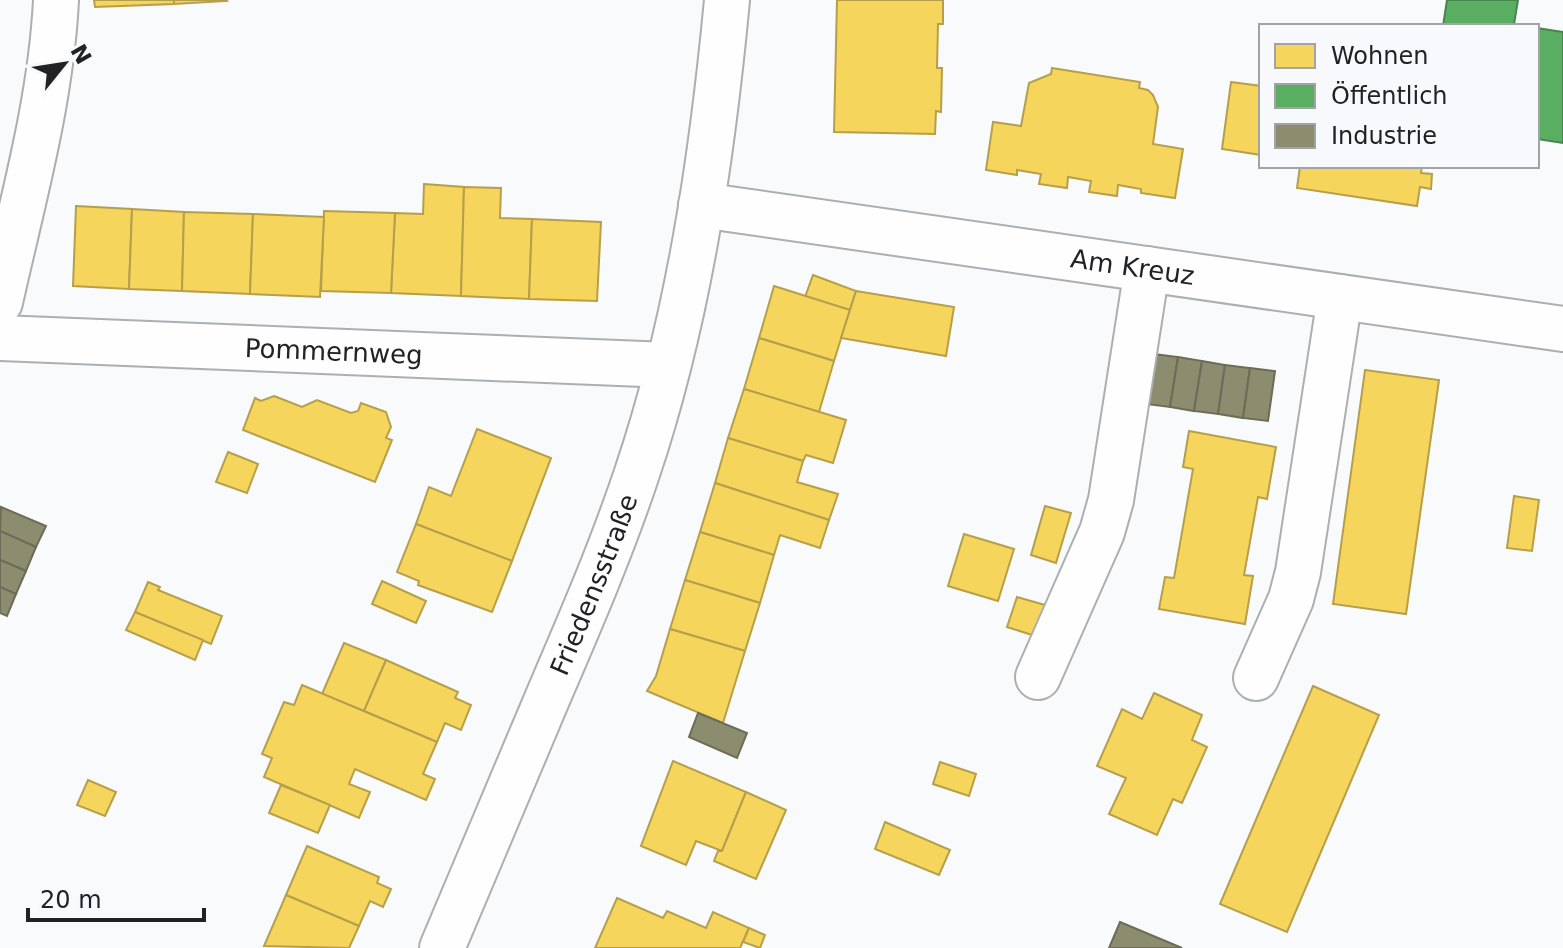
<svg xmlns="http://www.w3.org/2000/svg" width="1563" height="948" font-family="'DejaVu Sans',sans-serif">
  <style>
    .homes { fill: #f6d55c; stroke: #b69f4b; stroke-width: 2 }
    .public { fill: #5aae61; stroke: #49844f; stroke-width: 2 }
    .industry { fill: #8c8c6e; stroke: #6c6c58; stroke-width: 2 }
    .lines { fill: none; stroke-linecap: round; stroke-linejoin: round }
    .minor-casing { stroke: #adaeb0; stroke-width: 48 }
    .minor { stroke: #fefeff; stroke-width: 44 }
    .labels { text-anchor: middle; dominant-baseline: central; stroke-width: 8; stroke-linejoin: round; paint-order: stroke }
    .street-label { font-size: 26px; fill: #222224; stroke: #f8f9fd }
  </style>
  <rect width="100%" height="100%" fill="#f9fafc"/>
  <g class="homes">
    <path d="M94,0H174V4L95,7Z"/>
    <path d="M174,0H226L227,1L174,4Z"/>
    <path d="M837,0H943V24H938L937,68H942L941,112L936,111L935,134L834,132Z"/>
    <path d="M1052,68L1140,82L1139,88L1148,90L1153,95L1158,107L1153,144L1183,149L1175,198L1141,193V189L1118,185L1117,196L1089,192L1091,181L1068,177L1067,188L1039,184L1041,174L1017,170V175L986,170L993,122L1021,126L1029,83L1051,74Z"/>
    <path d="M1231,82L1261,86V155L1222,149Z"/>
    <path d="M1300,166H1422L1421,173L1432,174L1431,189L1420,187L1417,206L1297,188Z"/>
    <path d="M424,184L464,187L461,296L391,293L395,213L423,214Z"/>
    <path d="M464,187L501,188L500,218L532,219L529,299L461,296Z"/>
    <path d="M76,206L132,209L129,289L73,286Z"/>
    <path d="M132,209L184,212L182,291L129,289Z"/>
    <path d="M324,211L395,213L391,293L321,291Z"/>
    <path d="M184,212L253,214L250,294L182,291Z"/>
    <path d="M253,214L324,217L320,297L250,294Z"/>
    <path d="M532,219L601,222L597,301L529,299Z"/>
    <path d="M813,275L856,291L850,310L805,297Z"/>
    <path d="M774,286L850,310L834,361L759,338Z"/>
    <path d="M856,291L954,307L946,356L841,338Z"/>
    <path d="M759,338L834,361L819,412L744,389Z"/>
    <path d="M1365,370L1439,380L1406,614L1333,604Z"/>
    <path d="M744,389L846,420L833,463L806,455L803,461L728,438Z"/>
    <path d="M274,396L302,407L317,400L351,413L358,411L361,403L386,412L391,427L386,438L392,440L375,482L243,430L255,398L261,401Z"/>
    <path d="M477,429L551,458L512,561L416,524L429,487L451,496Z"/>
    <path d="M1189,431L1276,447L1267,499L1258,497L1244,575L1253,576L1245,624L1159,609L1165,577L1174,578L1193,469L1183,467Z"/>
    <path d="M728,438L803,461L797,482L838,494L829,520L715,483Z"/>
    <path d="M228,452L258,464L247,493L216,482Z"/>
    <path d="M715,483L829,520L820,548L780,535L774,555L700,532Z"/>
    <path d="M1514,496L1539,500L1532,551L1507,548Z"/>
    <path d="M1045,506L1071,513L1056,563L1031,555Z"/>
    <path d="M416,524L512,561L492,612L418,585L419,581L397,572Z"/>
    <path d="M700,532L774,555L760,603L685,580Z"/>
    <path d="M964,534L1014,549L998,601L948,586Z"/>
    <path d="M685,580L760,603L745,651L670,629Z"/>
    <path d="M382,581L426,601L416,623L372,604Z"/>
    <path d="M148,582L160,587L158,590L222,616L211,644L135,612Z"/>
    <path d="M1017,597L1045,605L1035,636L1007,627Z"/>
    <path d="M135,612L203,640L195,660L126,630Z"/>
    <path d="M670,629L745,651L723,723L647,691L656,676Z"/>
    <path d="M344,643L386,660L364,711L322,694Z"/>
    <path d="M386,660L458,692L455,698L471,705L461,730L445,723L437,742L364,711Z"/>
    <path d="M302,685L437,742L423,774L435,779L426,800L355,769L349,784L370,792L359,818L264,777L272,758L262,754L284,702L294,705Z"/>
    <path d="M1313,686L1379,715L1287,932L1220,904Z"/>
    <path d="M1154,693L1202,715L1192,740L1207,747L1182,803L1173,799L1157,835L1109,814L1126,778L1097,766L1122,709L1142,719Z"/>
    <path d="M673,761L746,792L722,851L696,841L686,865L641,846Z"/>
    <path d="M940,762L976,774L969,796L933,784Z"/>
    <path d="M88,780L116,792L105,816L77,805Z"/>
    <path d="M281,785L330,805L318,833L269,813Z"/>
    <path d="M746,792L786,810L756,879L714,861L718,851H722Z"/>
    <path d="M885,822L950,850L939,875L875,849Z"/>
    <path d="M307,846L379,877L377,883L391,889L383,907L370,901L359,926L286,895Z"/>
    <path d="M286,895L359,926L349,948L264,946Z"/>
    <path d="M617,898L663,918L667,911L706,928L713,912L749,928L740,948H595Z"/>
    <path d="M749,928L765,935L760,948L743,942Z"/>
  </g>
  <g class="public">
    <path d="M1447,0H1518L1514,24L1524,26H1443Z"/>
    <path d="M1537,28L1563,32V143L1537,139Z"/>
  </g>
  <g class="industry">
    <path d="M1154,354L1178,357L1170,407L1146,404Z"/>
    <path d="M1178,357L1202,361L1194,411L1170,407Z"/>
    <path d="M1202,361L1225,365L1218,414L1194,411Z"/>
    <path d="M1225,365L1250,368L1243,418L1218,414Z"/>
    <path d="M1250,368L1275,371L1268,421L1243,418Z"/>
    <path d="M1,507L46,526L36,547L0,531Z"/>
    <path d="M0,531L36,547L26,571L0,560Z"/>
    <path d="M0,560L26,571L16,594L0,587Z"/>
    <path d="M0,587L16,594L7,616L0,613Z"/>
    <path d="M698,713L747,733L737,758L689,737Z"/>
    <path d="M1120,922L1182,948H1109Z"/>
  </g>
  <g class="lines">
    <defs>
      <g id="minor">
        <path id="s1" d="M701,205L1563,329"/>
        <path d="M0,302C22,203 51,102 56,0"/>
        <path id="s2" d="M0,338L668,365"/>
        <path d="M1038,677L1102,532L1111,500L1147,269"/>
        <path d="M1256,678L1291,599L1298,572L1340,297"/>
        <path id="s3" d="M442,948C478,863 514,777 550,692C581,620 612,548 637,473C688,322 712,159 727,0"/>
      </g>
    </defs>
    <use href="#minor" class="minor-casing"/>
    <use href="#minor" class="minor"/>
  </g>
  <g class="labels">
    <g class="street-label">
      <text stroke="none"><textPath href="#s1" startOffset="436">Am Kreuz</textPath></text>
      <text stroke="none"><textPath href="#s2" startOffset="334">Pommernweg</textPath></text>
      <text stroke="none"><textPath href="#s3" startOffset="394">Friedensstraße</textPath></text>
    </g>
  </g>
  <rect x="1259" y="24" width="280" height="144" fill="#f8f9fd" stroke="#a2a3a6" stroke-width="2"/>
  <rect x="1275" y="44" width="40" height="24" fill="#f6d55c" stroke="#a2a3a6" stroke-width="2"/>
  <text x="1331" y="64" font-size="24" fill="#222224">Wohnen</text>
  <rect x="1275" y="84" width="40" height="24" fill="#5aae61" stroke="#a2a3a6" stroke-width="2"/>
  <text x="1331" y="104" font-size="24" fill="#222224">Öffentlich</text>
  <rect x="1275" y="124" width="40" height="24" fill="#8c8c6e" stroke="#a2a3a6" stroke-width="2"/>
  <text x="1331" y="144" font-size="24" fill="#222224">Industrie</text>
  <g transform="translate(64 64) rotate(60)" stroke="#f8f9fd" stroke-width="6" paint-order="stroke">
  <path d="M0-6L14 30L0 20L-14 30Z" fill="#222224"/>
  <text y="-12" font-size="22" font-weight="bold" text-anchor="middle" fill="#222224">N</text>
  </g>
  <path d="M28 908v12h176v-12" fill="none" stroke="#222224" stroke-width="4"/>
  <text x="40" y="908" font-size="24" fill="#222224" stroke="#f8f9fd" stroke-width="6" paint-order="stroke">20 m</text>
</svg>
